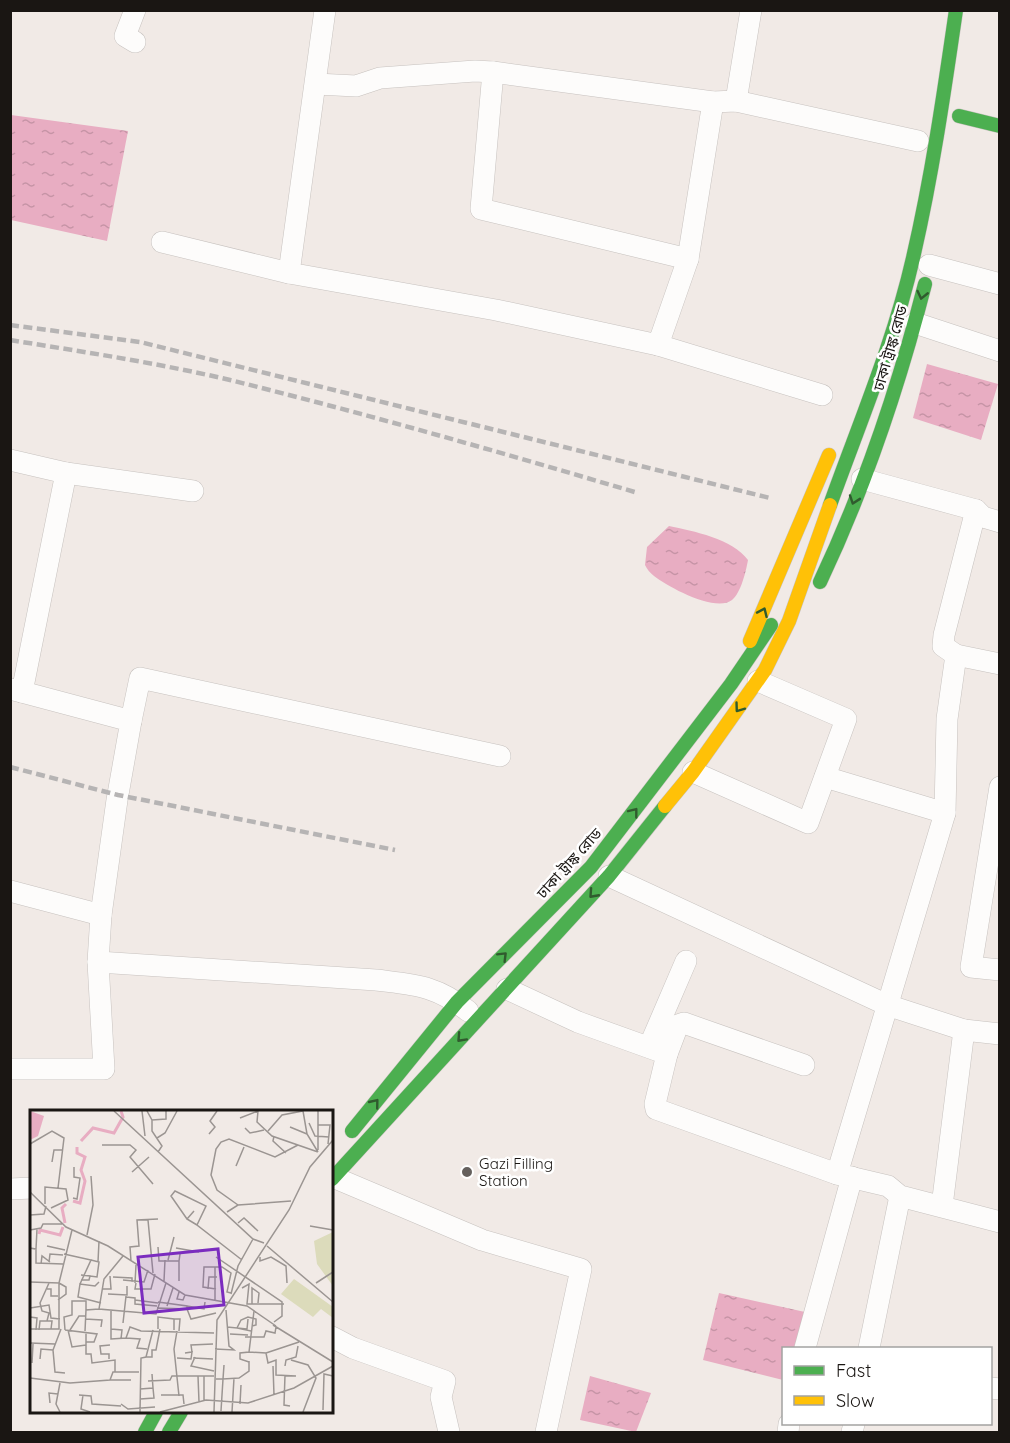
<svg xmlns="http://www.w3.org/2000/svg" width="1010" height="1443" font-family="Quicksand,'Noto Sans Bengali',sans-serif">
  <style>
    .water { fill: url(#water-ripples) }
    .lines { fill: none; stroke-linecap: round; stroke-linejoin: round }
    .street-casing { stroke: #c7c2bf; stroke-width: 22 }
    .fast-casing { stroke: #c7c2bf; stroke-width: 15 }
    .slow-casing { stroke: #c7c2bf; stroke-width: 15 }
    .street { stroke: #fdfcfb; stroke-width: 21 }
    .fast { stroke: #4caf50; stroke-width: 14 }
    .slow { stroke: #ffc107; stroke-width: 14 }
    .rail { stroke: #b6b4b4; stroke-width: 4.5; stroke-dasharray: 9 4.5; stroke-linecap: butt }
    .oneway { stroke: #305b2e }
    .poi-dot { fill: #65605d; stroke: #fff; stroke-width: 2 }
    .labels { text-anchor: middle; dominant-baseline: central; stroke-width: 5; stroke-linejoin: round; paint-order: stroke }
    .street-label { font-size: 15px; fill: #1a1613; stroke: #fff }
    .poi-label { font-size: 15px; fill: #1a1613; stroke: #fff; text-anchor: start }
    .inset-river { fill: none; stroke: #e8adc2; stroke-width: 3 }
    .inset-road { fill: none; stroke: #9b9592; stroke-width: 1.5 }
    .view { fill: #7b2cbf; fill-opacity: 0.15; stroke: #7b2cbf; stroke-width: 3 }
    .inset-edge { fill: none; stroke: #1a1613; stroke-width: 3 }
  </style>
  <defs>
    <pattern id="water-ripples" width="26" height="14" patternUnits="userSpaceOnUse" patternTransform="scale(1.5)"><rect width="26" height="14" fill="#e8adc2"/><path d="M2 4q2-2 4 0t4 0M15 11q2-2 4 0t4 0" fill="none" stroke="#c694a6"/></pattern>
  </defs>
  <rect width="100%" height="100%" fill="#f1eae6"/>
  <g class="water">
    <path d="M11,115L128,131L107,241L11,220Z"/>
    <path d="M927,364L998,384L981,440L913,418Z"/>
    <path d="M669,526C693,531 733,539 748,560C746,571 741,593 732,600C716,613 668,587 654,576C650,573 647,569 645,565L647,547Z"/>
    <path d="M719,1293L805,1312L796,1348H784L783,1380L703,1360Z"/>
    <path d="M590,1376L651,1393L636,1432L580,1420Z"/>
  </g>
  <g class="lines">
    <defs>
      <g id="street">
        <path d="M325,10L289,273L496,310L658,345L688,259L713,102"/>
        <path d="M135,42L125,36L135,10"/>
        <path d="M493,72L481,209L688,259"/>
        <path d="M316,84L356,86L380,78L475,71L493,72L713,102L736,101L918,141"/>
        <path d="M736,101L751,10"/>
        <path d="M162,242L289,273"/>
        <path d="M929,265L1000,284"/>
        <path d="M915,323L1000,351"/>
        <path d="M658,345L822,395"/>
        <path d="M10,460L66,473L193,491"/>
        <path d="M862,479L976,510"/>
        <path d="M956,655L943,646L944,635L976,510L983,517L1000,522"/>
        <path d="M10,689L22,692L66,473"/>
        <path d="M131,721L140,678L500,756"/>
        <path d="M693,772L808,823L846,719L758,681"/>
        <path d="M825,777L945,813"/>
        <path d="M1000,787L971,967L1000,970"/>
        <path d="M609,876L887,1005L964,1030"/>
        <path d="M10,891L101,915"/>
        <path d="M98,962L376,980C415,985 436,985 468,1011"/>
        <path d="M507,989L578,1022L667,1054L655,1104L656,1109L837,1174L888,1186L900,1196L1000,1222"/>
        <path d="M649,1047L686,961"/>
        <path d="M667,1054L678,1025L684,1023L804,1065"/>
        <path d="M10,1069H104L98,962L101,915L117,800L131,721L22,692"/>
        <path d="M837,1174L945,813L947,719L956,655L1000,664"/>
        <path d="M333,1177L482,1240L581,1269L546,1432"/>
        <path d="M10,1189L32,1188"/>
        <path d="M942,1206L964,1030L1000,1034"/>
        <path d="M332,1337L353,1348L445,1381L441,1397L449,1432"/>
        <path d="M805,1348L852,1177"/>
        <path d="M869,1348L900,1196"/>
        <path d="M990,1388L1000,1389"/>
        <path d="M788,1432L789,1424"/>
        <path d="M852,1432L854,1424"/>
      </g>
      <g id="fast">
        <path d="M959,116L1000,126"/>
        <path d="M830,505C859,424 894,342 913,258C932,176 944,93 956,10"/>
        <path d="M820,582C865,487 899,385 925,284"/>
        <path d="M352,1131L457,1002L591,867L731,684L771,625"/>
        <path d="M332,1179L609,876L665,806"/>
        <path d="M145,1432L156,1412"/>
        <path d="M169,1432L181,1412"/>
      </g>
      <g id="slow">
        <path d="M750,641L829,455"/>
        <path d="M665,806L693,772L765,670L789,621L830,505"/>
      </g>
    </defs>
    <use href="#street" class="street-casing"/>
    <use href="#fast" class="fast-casing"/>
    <use href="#slow" class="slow-casing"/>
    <use href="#street" class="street"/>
    <use href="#fast" class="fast"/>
    <use href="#slow" class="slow"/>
    <g class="rail">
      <path d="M10,325L140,342L770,498"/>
      <path d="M10,340C84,352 158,363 230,380C367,414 503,453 638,493"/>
      <path d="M10,767L118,795L395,850"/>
    </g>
  </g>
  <defs><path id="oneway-chevron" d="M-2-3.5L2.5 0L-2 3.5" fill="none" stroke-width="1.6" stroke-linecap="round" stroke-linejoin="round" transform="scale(1.5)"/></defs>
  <g class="oneway">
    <use href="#oneway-chevron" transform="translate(922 295) rotate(103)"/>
    <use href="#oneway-chevron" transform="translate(854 500) rotate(109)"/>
    <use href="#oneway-chevron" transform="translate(763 612) rotate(-66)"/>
    <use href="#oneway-chevron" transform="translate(739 708) rotate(126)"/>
    <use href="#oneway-chevron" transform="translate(634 812) rotate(-52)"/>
    <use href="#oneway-chevron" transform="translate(593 894) rotate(132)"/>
    <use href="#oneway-chevron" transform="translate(503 956) rotate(-45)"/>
    <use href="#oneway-chevron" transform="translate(461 1038) rotate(133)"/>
    <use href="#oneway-chevron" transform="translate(375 1103) rotate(-51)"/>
  </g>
  <circle class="poi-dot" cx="467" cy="1172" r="6"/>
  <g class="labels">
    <g class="street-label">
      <text transform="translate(890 348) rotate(-74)">ঢাকা ট্রাঙ্ক রোড</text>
      <text transform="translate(569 863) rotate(-48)">ঢাকা ট্রাঙ্ক রোড</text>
    </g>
    <g class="poi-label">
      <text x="479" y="1163">Gazi Filling<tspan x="479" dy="17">Station</tspan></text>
    </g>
  </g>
  <g transform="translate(30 1110)">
    <rect width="303" height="303" fill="#f1eae6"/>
    <path d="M303,122V176L287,154L284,131ZM264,169L303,197V208L291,199L283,207L251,184Z" fill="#dcdbbb"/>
    <path d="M0,1L14,6L8,26L0,30Z" fill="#e8adc2"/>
    <path class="inset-river" d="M51,31L63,18L84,23L93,7L91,1M43,91L50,93L55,71L51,60L55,47L47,43V37M35,113L32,98L36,94M9,124L10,120L30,125L33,117"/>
    <path class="inset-road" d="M84,1L223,129L234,133M112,1L115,26M117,1L122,10L136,9V1M228,1L227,12L242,26L288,42M210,8L228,1M122,10V21L132,36L128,42M279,13L285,26L299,27M288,15H300L298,34M260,17L277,24M215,18L220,23L234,20M238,21L252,5L273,1L277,24L288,42M179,24L185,17L180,11L187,1M244,26L243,31L256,43M127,28L135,23L147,1M0,34L22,21L34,28L28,78M72,35H100L106,40L100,47L123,74M288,40V1M22,52L24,40H33M206,56L214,37M102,62L119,47M0,82L36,117L78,136L155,185L217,196L246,216M43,88L47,89L50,68L44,67V57M15,94V77L36,79L38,90L21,98M208,95L187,80L181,65L186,39L191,32L199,29L245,47L268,35M164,101L157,109L167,115M197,102L208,95L261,91M0,105L14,104L16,96M157,109L141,86L145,81L176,96L167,115L212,150M118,110L123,163M208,113L214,108L228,121M280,116L303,120M0,120L11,118L13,114H32M57,125L63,95L61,66M0,133V138L6,139L7,119M17,136L35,140M237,136L303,192M128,137L129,151H149L150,144M146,138L169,142M6,139V153L33,154M34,144L61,150L50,174M93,146L74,169L69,199L126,204L136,173M186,147L252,192V206L244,212M230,147V151L241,147L256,156L257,173M138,150L144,127M101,151L100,137L109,136L107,110L128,109M149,151V171M19,152L20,144L33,145M68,152L69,131M11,154L12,146L20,152M185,157V191M60,166L67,167L69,152L61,150M83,167L102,168V172M51,170H59L60,166L51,165M93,170L114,172L118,160M134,171L135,150M0,172L29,173L42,120M69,172L65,176L50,174L48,187L71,193M105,173L106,155M106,173L105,179H121L125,164M286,173L303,162M212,178L219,174L217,194H254M17,179H21V186H28M72,179H81L80,166M178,179L179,167H187M186,179L173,177L174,157H192L201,163L197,182L201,183M149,182L147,189L153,190L155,185M78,184L97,185V176M201,184L208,156L223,129M96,187L105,188V194L127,196M28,190L36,184V177L29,173M105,190L128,193M128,192L157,196V199M222,194V178L229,183L228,193M137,196L143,178M157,196L174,199L175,192M0,198L19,195L21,208L30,209M127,198L157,199L161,209L186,203M81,201V229L96,228L100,217L111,221L184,223M0,207L7,208L6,220M55,209L72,210L71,217M144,209H150L149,221M17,211L19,203L12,201L10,193L19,173M93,213L96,186M243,215L303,252M197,217L217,219L218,209M0,219H29V173M31,219L23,240L25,262L35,263M81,219L92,220L91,229M128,219V207L144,209V220M9,220L10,211H22L21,219M35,220L34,207L42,205V191H56V200M35,220L67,224L64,232H56M38,220L42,237L56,235M40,220L49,206H55M55,221L56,200L69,199M147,221L144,239L149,286M221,221L207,218L211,210L218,207L226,209V215L222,216M56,222V244H61L62,253L85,250V262M200,224L218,225M215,227H234L236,221L245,223L246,217M96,228L110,229L107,238L117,239M0,233L25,234M185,239L204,240L199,236L196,200M162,242L161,235L183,234M219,242L236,243L238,253L246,250V265L266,266M236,243L269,232M116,247H122V240H126L130,219M165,247L161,256L184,261M147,248L161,249L162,242L155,243M163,248L183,249M10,249L11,239L23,240M79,249V244H71L70,236L80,235M261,250L278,255L286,268L273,302M219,252L210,249V243L219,242L224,201M2,253L3,234M194,255L193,269L209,268L219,261V251M243,256L244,285M255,256L256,250L266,247L268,236M255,265L254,295L260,296M168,266L169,292M174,266V290M0,268L40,273L80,270L83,262H109M186,269H193L191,301M80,270H101M118,271L140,270L142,266H184M110,279L123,278L122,264M49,285L61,286L62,294L91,296M53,285L51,299L60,302M131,285H153L154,294M110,289L124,288L123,278M20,293L19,283L28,284M91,294L98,299L125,297M210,294L211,275M293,300L294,264L303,266M30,302L26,294L30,273M110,302L111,248L116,247L123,220M130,302L176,290L218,293L264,278L303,256M184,302L187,210L259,100L280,57L303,30M202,302L204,268"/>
    <path class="view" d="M188,139L194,195L114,203L108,147Z"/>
    <rect width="303" height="303" class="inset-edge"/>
  </g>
  <rect width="1010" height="1443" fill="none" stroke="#1a1613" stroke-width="24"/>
  <rect x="782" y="1347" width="210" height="78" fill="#ffffff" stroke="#a3a2a1" stroke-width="1.5"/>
  <rect x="794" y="1366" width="30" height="9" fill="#4caf50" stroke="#a3a2a1" stroke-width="1.5"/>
  <text x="836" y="1377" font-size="18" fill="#1a1613">Fast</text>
  <rect x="794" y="1396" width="30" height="9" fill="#ffc107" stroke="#a3a2a1" stroke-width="1.5"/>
  <text x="836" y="1407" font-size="18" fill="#1a1613">Slow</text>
</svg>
